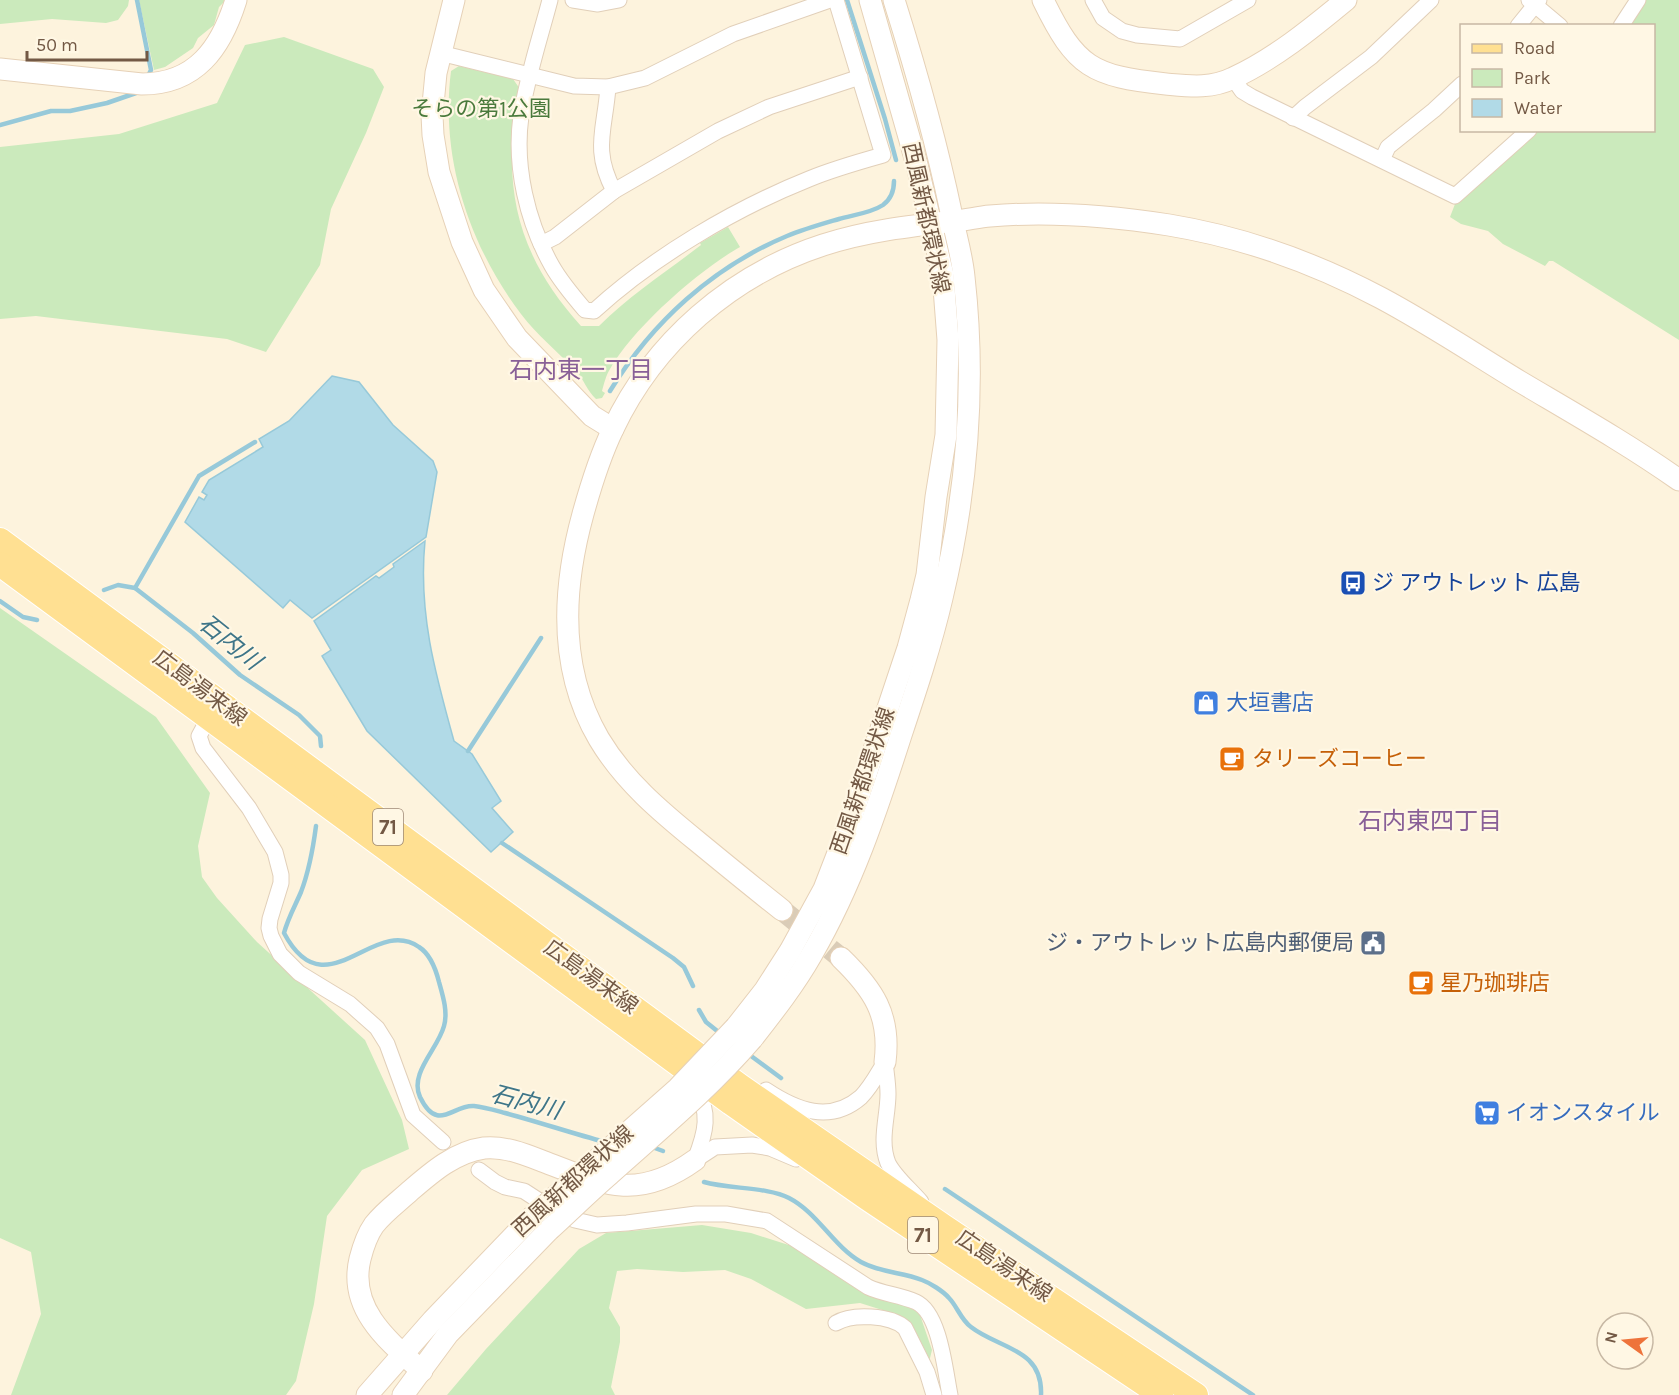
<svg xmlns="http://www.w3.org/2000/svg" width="1679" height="1395" font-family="Karla,'Noto Sans JP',sans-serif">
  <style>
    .green { fill: #cbeabc }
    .water { fill: #b1dae7; stroke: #97c9d9; stroke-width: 1.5 }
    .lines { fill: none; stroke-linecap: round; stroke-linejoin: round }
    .stream { stroke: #97c9d9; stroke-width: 4.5 }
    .secondary-tunnel { stroke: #daccb7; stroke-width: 21; stroke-dasharray: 21 10; stroke-linecap: butt }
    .street-casing { stroke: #e1cfb9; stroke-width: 17 }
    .secondary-casing { stroke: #e6d1b7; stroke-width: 23 }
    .primary-casing { stroke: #fff; stroke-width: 26 }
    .street { stroke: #fff; stroke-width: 15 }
    .secondary { stroke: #fff; stroke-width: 21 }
    .primary { stroke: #ffe092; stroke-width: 24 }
    .secondary-bridge-casing { stroke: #e6d1b7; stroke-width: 23; stroke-linecap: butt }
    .secondary-bridge { stroke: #fff; stroke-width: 21 }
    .labels { text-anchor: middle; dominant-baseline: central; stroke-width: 4.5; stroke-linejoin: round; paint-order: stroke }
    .shield { fill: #fff7e4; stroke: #9d8875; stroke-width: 1.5 }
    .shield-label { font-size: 21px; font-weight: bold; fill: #735945 }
    .park-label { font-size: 22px; fill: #4a7a3c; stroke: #fff7e4 }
    .street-label { font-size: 22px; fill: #735945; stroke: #fff7e4 }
    .transit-label { font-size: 22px; fill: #164399; stroke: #fff7e4; text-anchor: start }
    .shop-label { font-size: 22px; fill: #366cbe; stroke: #fff7e4; text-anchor: start }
    .food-label { font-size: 22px; fill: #c56008; stroke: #fff7e4; text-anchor: start }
    .service-label { font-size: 22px; fill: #4e5e75; stroke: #fff7e4; text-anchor: end }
    .neighbourhood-label { font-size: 24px; fill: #896097; stroke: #fff7e4 }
    .water-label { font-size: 24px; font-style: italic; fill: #3e7588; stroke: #fff7e4 }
  </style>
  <rect width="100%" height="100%" fill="#fdf3dd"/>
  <g class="green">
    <path d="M0,0H129L128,6L118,20L106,23L52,19L0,24Z"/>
    <path d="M139,0H226L219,7L214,25L198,38L193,48L165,67L154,70Z"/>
    <path d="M1644,0H1679V340L1553,261H1549L1545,266L1503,244L1488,231L1461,224L1450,217L1455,204L1518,150L1537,131L1654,130V26L1627,25Z"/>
    <path d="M284,37L373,69L384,87L366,133L331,209L320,265L266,352L227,339L36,316L0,319V147L119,134L217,103L245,45Z"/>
    <path d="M459,66L513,79L520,89C500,184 516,254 581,326H599C630,295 666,272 701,245L700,243L728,227L740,247C699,270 633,328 610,369C606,375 604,384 602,391L605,393L602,398L596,399C587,391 584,379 575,370C557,351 537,335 521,314C469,245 440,158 451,71Z"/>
    <path d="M0,608L156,717L210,793L198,846L202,877L217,898L257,942L365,1040L402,1120L409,1149L362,1170L327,1216L314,1304L296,1381L286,1395H11L41,1314L31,1252L0,1238Z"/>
    <path d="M702,1225L751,1233L795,1247L837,1276L919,1312L932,1350L929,1362L895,1314L860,1303L806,1309L751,1279L725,1270L683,1272L637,1269L617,1271L609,1308L620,1327V1342L611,1387L615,1395H447L486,1349L579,1249L606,1233Z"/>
  </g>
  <g class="water">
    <path d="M332,376L359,382L393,425L433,461L437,472L426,537L312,618L290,600L283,608L185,522L199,497L204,500L207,495L202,492L209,480L263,447L259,439L289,421Z"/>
    <path d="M425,541C418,612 435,673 454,741L472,754L501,801L492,808L513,832L491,852L367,731L322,656L331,650L314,621L376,576L379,578L394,567L393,564Z"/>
  </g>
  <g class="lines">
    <g class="stream">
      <path d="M137,0L151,70L149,74"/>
      <path d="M847,0L885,119L896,160"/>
      <path d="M0,125L51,111H70L107,103L136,93"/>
      <path d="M610,391C652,322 713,267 787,236C804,229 822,224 839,219C853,215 871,213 883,205C891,199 894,190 894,181"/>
      <path d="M135,588L199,476L255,442"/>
      <path d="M104,590L118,585L135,588L193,633L240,675L299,715L320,736L321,746"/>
      <path d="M0,601L23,617L37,620"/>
      <path d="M468,751L541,638"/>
      <path d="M316,826C313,849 309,871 301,892C295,906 288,918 284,933C326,1012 373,915 419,947C430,954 436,970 439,982C443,996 448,1012 444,1026C438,1049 409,1073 420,1097C438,1134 453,1104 474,1106C484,1107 494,1110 505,1113C539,1122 571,1133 605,1142"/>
      <path d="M502,843L673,958L684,967L693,986"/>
      <path d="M699,1010L706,1022L721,1034"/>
      <path d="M747,1053L781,1078"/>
      <path d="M652,1147L663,1151"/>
      <path d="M704,1182C729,1189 768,1187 789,1198C818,1213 833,1246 861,1262C881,1273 903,1272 922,1280C930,1283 943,1291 949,1298C957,1306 961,1320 971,1327C999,1349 1043,1348 1041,1395"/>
      <path d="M945,1189L1253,1395"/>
    </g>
    <path class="secondary-tunnel" d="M782,910L841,958"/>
    <defs>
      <g id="street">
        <path d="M550,0C540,38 527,77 521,116C514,166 527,222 552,266C561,282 573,296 585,310L594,311C653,257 734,209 809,179C833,169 858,162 883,155L836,0"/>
        <path d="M573,0L598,4L619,0"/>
        <path d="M1093,0L1103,18L1122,31L1137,35L1180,39L1248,0"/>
        <path d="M1529,0L1560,26"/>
        <path d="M1518,26L1539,0"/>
        <path d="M1621,26L1638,0"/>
        <path d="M440,53L574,86L608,87L645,78L733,34L830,0"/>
        <path d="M1233,78L1242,91L1252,97L1455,196L1529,130"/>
        <path d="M608,87C605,130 592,149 614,191"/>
        <path d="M1293,118L1305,107L1371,57L1431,0"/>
        <path d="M1382,160L1388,147L1434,110L1462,84"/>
        <path d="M541,244L555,237L614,191L718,131L769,107L860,77"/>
        <path d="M212,712L199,736L203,748L249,808L275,852L281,875V883L270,919L269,928L271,936L280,954L299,973L350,1004L377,1028L387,1044L413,1115L443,1142"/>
        <path d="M885,1062C886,1072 888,1083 888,1094C888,1117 879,1140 888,1163C895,1177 911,1190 921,1202"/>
        <path d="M766,1090C796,1110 830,1124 861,1097C871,1087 878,1073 885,1062"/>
        <path d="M695,1160L715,1147L752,1145L770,1148L796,1159"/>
        <path d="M695,1160C706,1132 711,1113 695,1085"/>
        <path d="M479,1170L495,1182L505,1187L524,1191L558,1213L575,1220L597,1225L627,1223L696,1214H726L767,1221L868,1287C883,1294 900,1295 916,1302C940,1313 945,1371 950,1395"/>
        <path d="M836,1323C852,1313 891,1315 905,1328L927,1372L934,1395"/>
      </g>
      <g id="secondary">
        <path d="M454,0L436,73L432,115L433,135L439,172L462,242L484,290L517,338L592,416L613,429"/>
        <path d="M1043,0C1076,68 1092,76 1166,84C1189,86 1211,89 1233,78C1274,59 1311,29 1346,0"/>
        <path d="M0,69L142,84C196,84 221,48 236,0"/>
        <path d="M782,910C754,888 726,865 698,842C661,812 624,781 599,739C558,669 562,590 583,514C591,485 600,456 613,429C654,342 731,275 823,245C866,231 910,226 955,221C967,220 978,217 990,216C1049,211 1111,216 1169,225C1242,237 1315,263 1381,298C1428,323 1473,353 1519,381C1573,413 1628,444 1679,480"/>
        <path d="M841,958C873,989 891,1015 885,1062"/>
        <path d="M736,1027L765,990L790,951L824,889L850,822L908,648L921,600L927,575L936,497L946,435L948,340L943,275L917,165L870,0"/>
        <path d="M752,1039C774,1011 795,984 812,954C852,885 877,810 901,735C916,690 931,645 942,598C967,493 976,384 964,277C962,255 955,233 951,212C936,140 916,70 894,0"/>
        <path d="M422,1371C388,1341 348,1309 360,1259C363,1247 367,1235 374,1225C384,1212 398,1202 410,1191C432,1172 455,1152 484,1148C504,1146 524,1154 542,1161C602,1184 637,1202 695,1160"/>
        <path d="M367,1395L433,1320L532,1217"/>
        <path d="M403,1395L448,1334L549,1230"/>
      </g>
      <g id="primary">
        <path d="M0,540L740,1086L943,1226L1196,1395"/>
        <path d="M0,564L731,1103L867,1198L1161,1395"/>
      </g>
    </defs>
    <use href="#street" class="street-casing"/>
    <use href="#secondary" class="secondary-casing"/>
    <use href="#primary" class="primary-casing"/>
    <use href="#street" class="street"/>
    <use href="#secondary" class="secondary"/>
    <use href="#primary" class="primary"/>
    <defs>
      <g id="secondary-bridge">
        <path d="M532,1217L678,1088L736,1027"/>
        <path d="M549,1230C570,1211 589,1192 610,1174C659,1130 709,1089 752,1039"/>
      </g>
    </defs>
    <use href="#secondary-bridge" class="secondary-bridge-casing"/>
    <use href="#secondary-bridge" class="secondary-bridge"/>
  </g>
  <defs>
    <symbol id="bus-square" viewBox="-11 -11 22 22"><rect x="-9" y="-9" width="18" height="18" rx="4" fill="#1a4fb4" stroke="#fff7e4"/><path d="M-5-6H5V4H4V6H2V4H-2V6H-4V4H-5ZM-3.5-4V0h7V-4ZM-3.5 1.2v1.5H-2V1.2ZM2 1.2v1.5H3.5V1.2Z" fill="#fff"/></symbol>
    <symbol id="shop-square" viewBox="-11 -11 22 22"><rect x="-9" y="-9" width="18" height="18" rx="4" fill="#3f7fe0" stroke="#fff7e4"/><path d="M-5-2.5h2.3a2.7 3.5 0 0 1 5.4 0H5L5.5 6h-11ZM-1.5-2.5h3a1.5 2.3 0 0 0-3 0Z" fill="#fff"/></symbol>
    <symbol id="cafe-square" viewBox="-11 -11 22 22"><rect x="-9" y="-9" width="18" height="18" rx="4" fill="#e8710a" stroke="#fff7e4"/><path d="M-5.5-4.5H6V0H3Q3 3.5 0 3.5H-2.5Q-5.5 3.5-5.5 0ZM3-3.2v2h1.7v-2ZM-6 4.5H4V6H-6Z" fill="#fff"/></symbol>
    <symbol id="civic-square" viewBox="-11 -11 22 22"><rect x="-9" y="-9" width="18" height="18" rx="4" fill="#5c6f8a" stroke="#fff7e4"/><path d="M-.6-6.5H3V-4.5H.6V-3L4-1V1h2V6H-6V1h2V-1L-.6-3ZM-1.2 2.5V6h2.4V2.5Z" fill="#fff"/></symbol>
    <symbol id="supermarket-square" viewBox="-11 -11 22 22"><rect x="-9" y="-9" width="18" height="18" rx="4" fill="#3f7fe0" stroke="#fff7e4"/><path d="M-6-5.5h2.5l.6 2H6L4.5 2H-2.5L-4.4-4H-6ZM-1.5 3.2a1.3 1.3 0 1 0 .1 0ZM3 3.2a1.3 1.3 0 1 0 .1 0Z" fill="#fff"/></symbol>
  </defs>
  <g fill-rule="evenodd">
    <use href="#bus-square" x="1338" y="568" width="30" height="30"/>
    <use href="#shop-square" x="1191" y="688" width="30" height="30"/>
    <use href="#cafe-square" x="1217" y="744" width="30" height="30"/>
    <use href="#civic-square" x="1358" y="928" width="30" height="30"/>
    <use href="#cafe-square" x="1406" y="968" width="30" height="30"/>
    <use href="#supermarket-square" x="1472" y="1098" width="30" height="30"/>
  </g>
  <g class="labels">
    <g class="shield">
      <rect x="373" y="809" width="30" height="36" rx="4.5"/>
      <rect x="908" y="1217" width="30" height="36" rx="4.5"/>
    </g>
    <g class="shield-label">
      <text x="388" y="827">71</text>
      <text x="923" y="1235">71</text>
    </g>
    <g class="park-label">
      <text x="481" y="109">そらの第1公園</text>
    </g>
    <g class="street-label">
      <text transform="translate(926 218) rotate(78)">西風新都環状線</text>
      <text transform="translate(200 688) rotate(37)">広島湯来線</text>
      <text transform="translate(863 781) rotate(-71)">西風新都環状線</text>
      <text transform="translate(591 977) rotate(36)">広島湯来線</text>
      <text transform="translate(573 1181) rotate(-42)">西風新都環状線</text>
      <text transform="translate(1004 1266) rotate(34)">広島湯来線</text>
    </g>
    <g class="transit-label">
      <text x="1372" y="583">ジ アウトレット 広島</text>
    </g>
    <g class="shop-label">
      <text x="1226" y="703">大垣書店</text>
      <text x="1506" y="1113">イオンスタイル</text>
    </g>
    <g class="food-label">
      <text x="1252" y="759">タリーズコーヒー</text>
      <text x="1440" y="983">星乃珈琲店</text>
    </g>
    <g class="service-label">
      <text x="1354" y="943">ジ・アウトレット広島内郵便局</text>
    </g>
    <g class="neighbourhood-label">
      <text x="581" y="370">石内東一丁目</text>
      <text x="1430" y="821">石内東四丁目</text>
    </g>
    <g class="water-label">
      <text transform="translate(230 642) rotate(39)">石内川</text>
      <text transform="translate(526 1102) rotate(15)">石内川</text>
    </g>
  </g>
  <rect x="1460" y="24" width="195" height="108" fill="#fff7e4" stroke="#c7b8a4" stroke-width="1.5"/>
  <rect x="1472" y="44" width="30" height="9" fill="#ffe092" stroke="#c7b8a4" stroke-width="1.5"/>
  <text x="1514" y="54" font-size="18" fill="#735945">Road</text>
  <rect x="1472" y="69" width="30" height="18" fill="#cbeabc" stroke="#c7b8a4" stroke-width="1.5"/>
  <text x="1514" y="84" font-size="18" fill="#735945">Park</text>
  <rect x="1472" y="99" width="30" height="18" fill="#b1dae7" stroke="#c7b8a4" stroke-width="1.5"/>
  <text x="1514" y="114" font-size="18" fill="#735945">Water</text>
  <g transform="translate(1625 1341) rotate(285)"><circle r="28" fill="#fff7e4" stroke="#c7b8a4" stroke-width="1.5"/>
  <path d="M0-4.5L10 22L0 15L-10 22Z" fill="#ee733b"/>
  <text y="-9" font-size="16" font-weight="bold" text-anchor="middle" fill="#735945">N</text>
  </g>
  <path d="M27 51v9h120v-9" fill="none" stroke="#735945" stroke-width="3"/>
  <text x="36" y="51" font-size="18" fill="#735945" stroke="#fff7e4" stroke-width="4.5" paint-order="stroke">50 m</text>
</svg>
